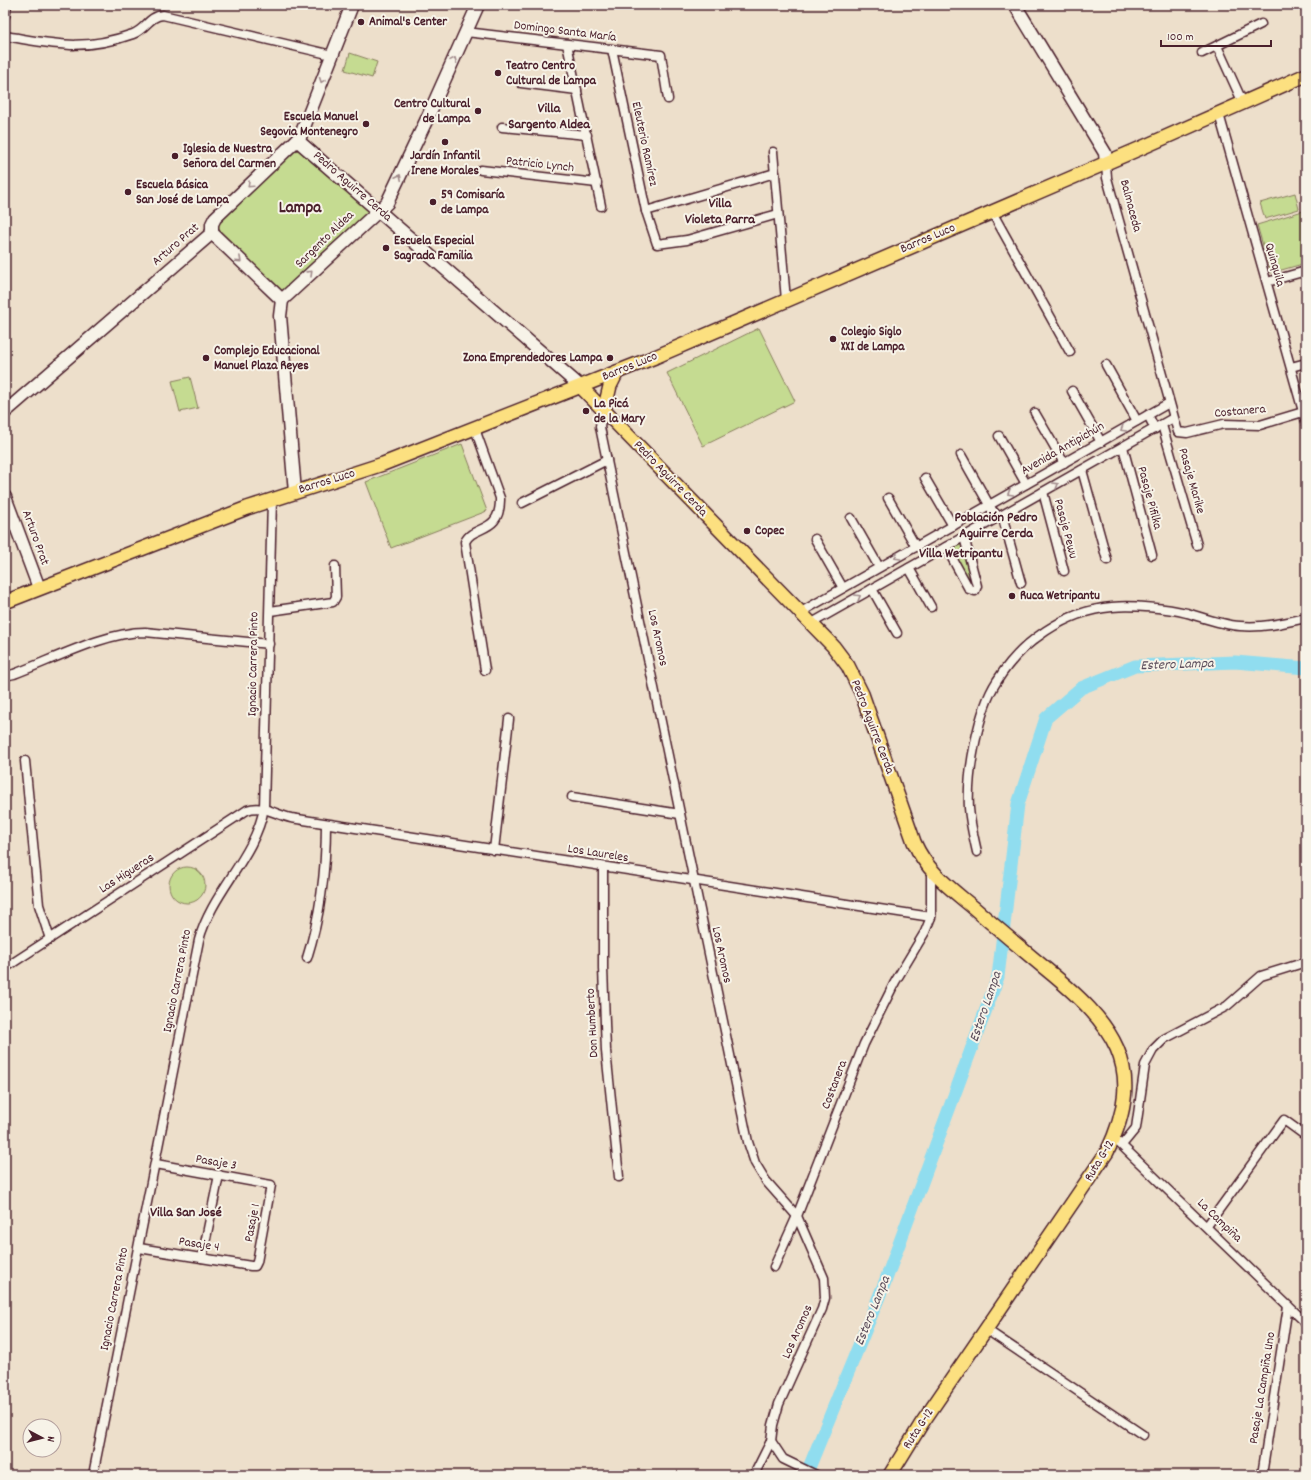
<svg xmlns="http://www.w3.org/2000/svg" width="1311" height="1480" font-family="Dekko,sans-serif">
  <style>
    .green { fill: #c5db91; stroke: #887d5e }
    .lines { fill: none; stroke-linecap: round; stroke-linejoin: round }
    .river { stroke: #90ddef; stroke-width: 13 }
    .street-casing { stroke: #4a1f2b; stroke-width: 11 }
    .secondary-casing { stroke: #4a1f2b; stroke-width: 15 }
    .primary-casing { stroke: #4a1f2b; stroke-width: 16 }
    .street { stroke: #f7f3e8; stroke-width: 8 }
    .secondary { stroke: #f7f3e8; stroke-width: 12 }
    .primary { stroke: #fce080; stroke-width: 13 }
    .oneway { stroke: #a0898a }
    .poi-dot { fill: #4a1f2b; stroke: #f7f3e8; stroke-width: 1.5 }
    .labels { text-anchor: middle; dominant-baseline: central; stroke-width: 4; stroke-linejoin: round; paint-order: stroke }
    .poi-label { font-size: 13px; font-weight: bold; fill: #4a1f2b; stroke: #f7f3e8; text-anchor: start }
    .street-label { font-size: 13px; fill: #4a1f2b; stroke: #f7f3e8 }
    .neighbourhood-label { font-size: 14px; font-weight: bold; fill: #4a1f2b; stroke: #f7f3e8 }
    .water-label { font-size: 14px; font-style: italic; fill: #5c4e5c; stroke: #f7f3e8 }
    .district-label { font-size: 17px; font-weight: bold; fill: #4a1f2b; stroke: #f7f3e8 }
  </style>
  <rect width="100%" height="100%" fill="#eddfcb"/>
  <filter id="ink" filterUnits="userSpaceOnUse"><feTurbulence type="fractalNoise" baseFrequency=".025" numOctaves="2"/><feDisplacementMap in="SourceGraphic" scale="8" xChannelSelector="R" yChannelSelector="G"/><feConvolveMatrix kernelMatrix="1 2 1 2 8 2 1 2 1" color-interpolation-filters="sRGB"/></filter>
  <g filter="url(#ink)">
    <g class="green">
      <path d="M350,53L377,62L372,78L345,70Z"/>
      <path d="M301,150L367,206L368,211L364,217L285,293L279,294L217,235V222L294,151Z"/>
      <path d="M1295,193L1299,209L1265,219L1260,203Z"/>
      <path d="M1306,210V263L1271,273L1257,225Z"/>
      <path d="M759,328L795,401L703,446L667,373Z"/>
      <path d="M190,377L198,408L180,412L172,381Z"/>
      <path d="M462,444L487,511L391,548L366,482Z"/>
      <path d="M963,543L974,584L971,587L951,550Z"/>
      <circle cx="187" cy="885" r="18"/>
    </g>
    <g class="lines">
      <path class="river" d="M806,1475L885,1282L998,977L1018,804L1046,718L1081,688L1135,666L1235,662L1306,668"/>
      <defs>
        <g id="street">
          <path d="M5,16L7,5"/>
          <path d="M466,32L661,55L668,99"/>
          <path d="M5,36C55,44 82,52 133,34C145,30 149,16 163,15L332,55"/>
          <path d="M567,44L601,206"/>
          <path d="M1217,46L1243,103"/>
          <path d="M612,49L646,211L657,244L687,240L778,214"/>
          <path d="M1202,53L1261,24"/>
          <path d="M521,83L577,90"/>
          <path d="M1219,114L1306,422"/>
          <path d="M502,127L587,135"/>
          <path d="M773,152L786,300"/>
          <path d="M1106,163L1107,178L1178,432L1187,433L1224,424L1260,425L1303,412"/>
          <path d="M481,170L597,183"/>
          <path d="M646,211L775,173"/>
          <path d="M992,212L1070,352"/>
          <path d="M1267,282L1306,271"/>
          <path d="M1106,365L1137,421"/>
          <path d="M1291,367L1306,363"/>
          <path d="M1072,391L1101,442"/>
          <path d="M604,411L601,418L600,427L748,1142L755,1163L766,1181L797,1216L824,1278L825,1298L822,1309L779,1404L773,1425L771,1441L754,1475"/>
          <path d="M1035,413L1064,463"/>
          <path d="M1148,415L1155,429"/>
          <path d="M1162,425L1197,545"/>
          <path d="M475,429L500,498C501,535 473,524 465,542L485,670"/>
          <path d="M999,436L1026,484"/>
          <path d="M1123,447L1152,555"/>
          <path d="M961,455L992,510L999,517"/>
          <path d="M1082,470L1107,560"/>
          <path d="M925,478L953,526"/>
          <path d="M1043,492L1064,571"/>
          <path d="M888,498L916,547"/>
          <path d="M522,503L607,460"/>
          <path d="M1002,515L1021,583"/>
          <path d="M851,518L879,567"/>
          <path d="M815,539L843,588"/>
          <path d="M946,547L969,589L975,591L977,586L964,537"/>
          <path d="M909,568L931,607"/>
          <path d="M872,589L897,633"/>
          <path d="M270,611L333,602L336,597L335,566"/>
          <path d="M801,612L1169,403"/>
          <path d="M812,623L1173,418"/>
          <path d="M5,676L14,674C52,660 105,632 145,632L269,644"/>
          <path d="M25,761L39,905L50,939"/>
          <path d="M572,797L680,814"/>
          <path d="M494,850L509,719"/>
          <path d="M977,852C974,838 970,823 969,808C967,773 978,710 997,681C1021,642 1065,611 1112,607C1133,605 1167,608 1187,613C1204,618 1223,625 1240,626C1263,628 1284,623 1306,618"/>
          <path d="M603,867V968L606,1051L619,1177"/>
          <path d="M307,958C321,914 326,870 326,824"/>
          <path d="M5,968L247,810C263,804 276,815 291,818L931,917"/>
          <path d="M1119,1143L1306,1323"/>
          <path d="M1122,1145L1136,1128L1145,1065L1153,1050L1164,1039L1227,1006L1261,976L1306,962"/>
          <path d="M1207,1226L1284,1120L1306,1136"/>
          <path d="M139,1248L251,1266H255L257,1262L271,1185L156,1164"/>
          <path d="M202,1258L219,1175"/>
          <path d="M774,1267L797,1216L864,1044L895,982L925,932L931,917V871"/>
          <path d="M987,1330L1143,1435"/>
          <path d="M771,1441L783,1459L816,1475"/>
          <path d="M93,1475L199,940C212,892 255,857 264,808L272,500"/>
          <path d="M1262,1475L1288,1306"/>
        </g>
        <g id="secondary">
          <path d="M1015,5L1105,153L1106,163"/>
          <path d="M297,140L581,387"/>
          <path d="M212,233V224L215,218L300,137L352,5"/>
          <path d="M212,233L282,300"/>
          <path d="M282,300L387,203L426,121L478,5"/>
          <path d="M282,300L280,316L295,492"/>
          <path d="M5,412L212,233"/>
          <path d="M5,497L39,588"/>
        </g>
        <g id="primary">
          <path d="M581,387L833,646L848,666L862,694L914,842C927,872 950,888 974,908C998,929 1022,949 1046,969C1112,1023 1149,1066 1107,1152L922,1423L890,1475"/>
          <path d="M604,411L610,386L617,372"/>
          <path d="M5,602L247,508L383,464L655,357L1141,148L1306,75"/>
        </g>
      </defs>
      <use href="#street" class="street-casing"/>
      <use href="#secondary" class="secondary-casing"/>
      <use href="#primary" class="primary-casing"/>
      <use href="#street" class="street"/>
      <use href="#secondary" class="secondary"/>
      <use href="#primary" class="primary"/>
    </g>
    <defs><path id="oneway-chevron" d="M-2-3.5L2.5 0L-2 3.5" fill="none" stroke-width="1.6" stroke-linecap="round" stroke-linejoin="round"/></defs>
    <g class="oneway">
      <use href="#oneway-chevron" transform="translate(454 60) rotate(-66)"/>
      <use href="#oneway-chevron" transform="translate(322 80) rotate(110)"/>
      <use href="#oneway-chevron" transform="translate(399 177) rotate(-64)"/>
      <use href="#oneway-chevron" transform="translate(250 185) rotate(137)"/>
      <use href="#oneway-chevron" transform="translate(239 260) rotate(43)"/>
      <use href="#oneway-chevron" transform="translate(310 273) rotate(-44)"/>
      <use href="#oneway-chevron" transform="translate(1123 429) rotate(150)"/>
      <use href="#oneway-chevron" transform="translate(1056 485) rotate(-30)"/>
      <use href="#oneway-chevron" transform="translate(1010 493) rotate(150)"/>
      <use href="#oneway-chevron" transform="translate(897 557) rotate(150)"/>
      <use href="#oneway-chevron" transform="translate(858 597) rotate(-30)"/>
    </g>
  </g>
  <g class="poi-dot">
    <circle cx="361" cy="22" r="4"/>
    <circle cx="498" cy="73" r="4"/>
    <circle cx="478" cy="111" r="4"/>
    <circle cx="366" cy="124" r="4"/>
    <circle cx="445" cy="142" r="4"/>
    <circle cx="175" cy="156" r="4"/>
    <circle cx="128" cy="192" r="4"/>
    <circle cx="433" cy="202" r="4"/>
    <circle cx="386" cy="248" r="4"/>
    <circle cx="833" cy="339" r="4"/>
    <circle cx="206" cy="358" r="4"/>
    <circle cx="610" cy="358" r="4"/>
    <circle cx="586" cy="411" r="4"/>
    <circle cx="747" cy="531" r="4"/>
    <circle cx="1012" cy="596" r="4"/>
  </g>
  <g class="labels">
    <g class="poi-label">
      <text x="369" y="22">Animal's Center</text>
      <text x="506" y="66">Teatro Centro<tspan x="506" dy="15">Cultural de Lampa</tspan></text>
      <text x="470" y="104" text-anchor="end">Centro Cultural<tspan x="470" dy="15">de Lampa</tspan></text>
      <text x="358" y="117" text-anchor="end">Escuela Manuel<tspan x="358" dy="15">Segovia Montenegro</tspan></text>
      <text x="183" y="149">Iglesia de Nuestra<tspan x="183" dy="15">Señora del Carmen</tspan></text>
      <text x="445" y="156" text-anchor="middle">Jardín Infantil<tspan x="445" dy="15">Irene Morales</tspan></text>
      <text x="136" y="185">Escuela Básica<tspan x="136" dy="15">San José de Lampa</tspan></text>
      <text x="441" y="195">59 Comisaría<tspan x="441" dy="15">de Lampa</tspan></text>
      <text x="394" y="241">Escuela Especial<tspan x="394" dy="15">Sagrada Familia</tspan></text>
      <text x="841" y="332">Colegio Siglo<tspan x="841" dy="15">XXI de Lampa</tspan></text>
      <text x="214" y="351">Complejo Educacional<tspan x="214" dy="15">Manuel Plaza Reyes</tspan></text>
      <text x="602" y="358" text-anchor="end">Zona Emprendedores Lampa</text>
      <text x="594" y="404">La Picá<tspan x="594" dy="15">de la Mary</tspan></text>
      <text x="755" y="531">Copec</text>
      <text x="1020" y="596">Ruca Wetripantu</text>
    </g>
    <g class="street-label">
      <text transform="translate(565 32) rotate(7)">Domingo Santa María</text>
      <text transform="translate(644 144) rotate(78)">Eleuterio Ramírez</text>
      <text transform="translate(540 165) rotate(6)">Patricio Lynch</text>
      <text transform="translate(352 187) rotate(41)">Pedro Aguirre Cerda</text>
      <text transform="translate(1130 206) rotate(75)">Balmaceda</text>
      <text transform="translate(928 239) rotate(-23)">Barros Luco</text>
      <text transform="translate(325 240) rotate(-44)">Sargento Aldea</text>
      <text transform="translate(176 245) rotate(-41)">Arturo Prat</text>
      <text transform="translate(1274 265) rotate(74)">Quinquila</text>
      <text transform="translate(630 367) rotate(-22)">Barros Luco</text>
      <text transform="translate(1240 412) rotate(-5)">Costanera</text>
      <text transform="translate(1063 449) rotate(-30)">Avenida Antipichún</text>
      <text transform="translate(670 479) rotate(46)">Pedro Aguirre Cerda</text>
      <text transform="translate(1191 481) rotate(74)">Pasaje Marike</text>
      <text transform="translate(327 482) rotate(-17)">Barros Luco</text>
      <text transform="translate(1149 498) rotate(75)">Pasaje Pifilka</text>
      <text transform="translate(1065 529) rotate(75)">Pasaje Pewu</text>
      <text transform="translate(35 538) rotate(70)">Arturo Prat</text>
      <text transform="translate(657 638) rotate(78)">Los Aromos</text>
      <text transform="translate(254 664) rotate(-89)">Ignacio Carrera Pinto</text>
      <text transform="translate(872 727) rotate(69)">Pedro Aguirre Cerda</text>
      <text transform="translate(598 854) rotate(9)">Los Laureles</text>
      <text transform="translate(127 874) rotate(-33)">Las Higueras</text>
      <text transform="translate(721 955) rotate(78)">Los Aromos</text>
      <text transform="translate(178 981) rotate(-79)">Ignacio Carrera Pinto</text>
      <text transform="translate(593 1023) rotate(-93)">Don Humberto</text>
      <text transform="translate(835 1085) rotate(-69)">Costanera</text>
      <text transform="translate(1100 1161) rotate(-59)">Ruta G-12</text>
      <text transform="translate(216 1163) rotate(10)">Pasaje 3</text>
      <text transform="translate(1219 1221) rotate(44)">La Campiña</text>
      <text transform="translate(253 1223) rotate(-79)">Pasaje 1</text>
      <text transform="translate(199 1245) rotate(9)">Pasaje 4</text>
      <text transform="translate(115 1299) rotate(-79)">Ignacio Carrera Pinto</text>
      <text transform="translate(798 1332) rotate(-66)">Los Aromos</text>
      <text transform="translate(1263 1388) rotate(-81)">Pasaje La Campiña Uno</text>
      <text transform="translate(919 1429) rotate(-57)">Ruta G-12</text>
    </g>
    <g class="neighbourhood-label">
      <text x="549" y="109">Villa<tspan x="549" dy="16">Sargento Aldea</tspan></text>
      <text x="720" y="204">Villa<tspan x="720" dy="16">Violeta Parra</tspan></text>
      <text x="996" y="518">Población Pedro<tspan x="996" dy="16">Aguirre Cerda</tspan></text>
      <text x="961" y="554">Villa Wetripantu</text>
      <text x="186" y="1213">Villa San José</text>
    </g>
    <g class="water-label">
      <text transform="translate(1177 665) rotate(-2)">Estero Lampa</text>
      <text transform="translate(986 1007) rotate(-71)">Estero Lampa</text>
      <text transform="translate(873 1311) rotate(-68)">Estero Lampa</text>
    </g>
    <g class="district-label">
      <text x="300" y="209">Lampa</text>
    </g>
  </g>
  <rect width="1311" height="1480" fill="none" stroke="#f7f3e8" stroke-width="20"/>
  <rect x="10" y="10" width="1291" height="1460" fill="none" stroke="#4a1f2b" stroke-width="1.5" filter="url(#ink)"/>
  <g transform="translate(42 1438) rotate(97)"><circle r="19" fill="#f7f3e8" stroke="#b29e9c"/>
  <path d="M0-3L7 15L0 10L-7 15Z" fill="#4a1f2b"/>
  <text y="-6" font-size="11" font-weight="bold" text-anchor="middle" fill="#4a1f2b">N</text>
  </g>
  <path d="M1161 40v6h110v-6" fill="none" stroke="#4a1f2b" stroke-width="2"/>
  <text x="1167" y="40" font-size="12" fill="#4a1f2b" stroke="#f7f3e8" stroke-width="3" paint-order="stroke">100 m</text>
</svg>
